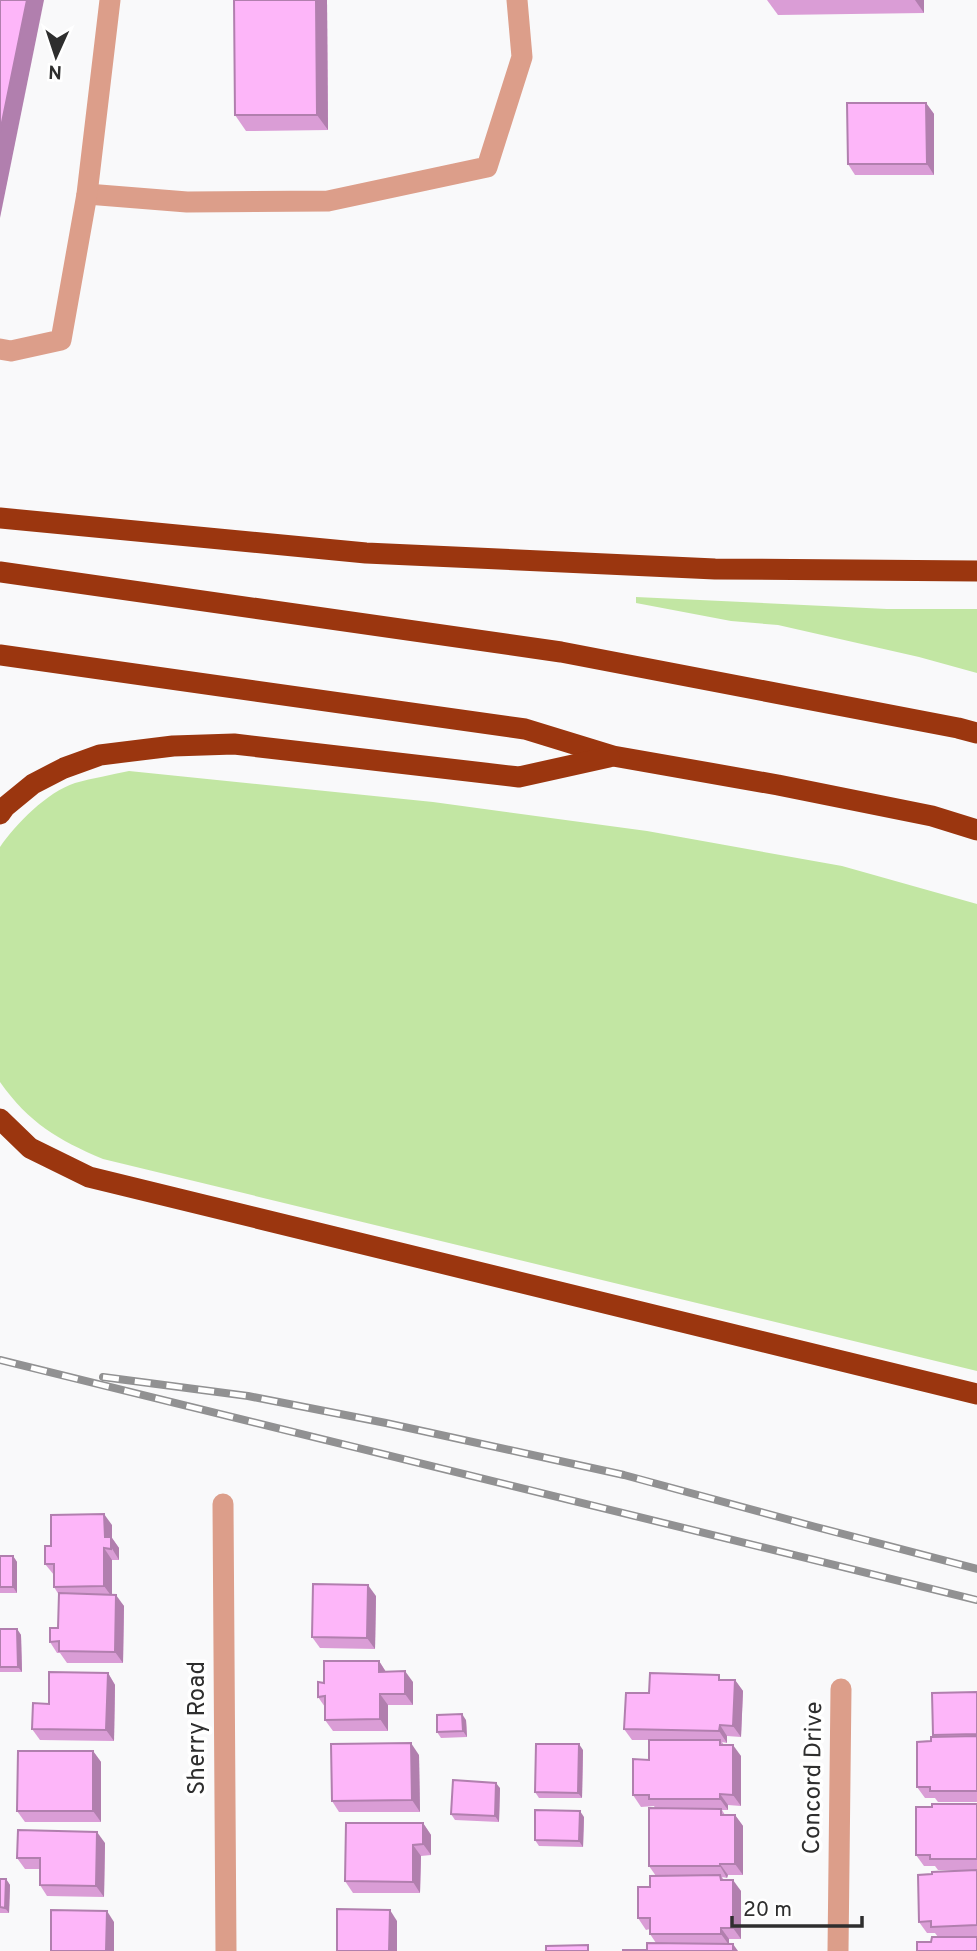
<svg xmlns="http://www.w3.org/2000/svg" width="977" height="1951" font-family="Overpass,sans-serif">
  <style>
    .green { fill: #c2e6a3 }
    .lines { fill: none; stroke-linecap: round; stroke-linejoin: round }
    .minor { stroke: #dc9e8a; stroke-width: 21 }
    .highway { stroke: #9b360f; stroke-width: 21 }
    .rail-casing { stroke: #919192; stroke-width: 8 }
    .rail { stroke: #fff; stroke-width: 5; stroke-dasharray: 16; stroke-linecap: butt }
    .wall { fill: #da9dd6 }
    .shaded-wall { fill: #b17fae }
    .building { fill: #fdb6f9; stroke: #b17fae; stroke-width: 2 }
    .labels { text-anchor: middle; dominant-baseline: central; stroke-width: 7; stroke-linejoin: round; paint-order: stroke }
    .street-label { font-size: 24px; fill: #2e2e2e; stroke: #fff }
  </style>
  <rect width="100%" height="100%" fill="#f9f9fa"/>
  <g class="green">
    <path d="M636,597L887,609H977V673L919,657L778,625L731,621L636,603Z"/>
    <path d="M129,771L433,802L647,831L842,866L977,904V1371L103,1159C58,1140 29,1123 0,1082V847C16,824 47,792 75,783C93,778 111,775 129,771Z"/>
  </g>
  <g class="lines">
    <g class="minor">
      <path d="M87,194L187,202L328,201L487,167L522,57L517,0"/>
      <path d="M0,349L11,351L61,340L87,194L110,0"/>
      <path d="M223,1504L226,1951"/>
      <path d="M838,1951L841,1689"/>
    </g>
    <g class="highway">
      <path d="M0,518L366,553L715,569L977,571"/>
      <path d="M0,572L561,652L958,728L977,733"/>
      <path d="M0,655L525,729L613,756L778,785L932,816L977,830"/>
      <path d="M0,814L5,807L33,784L64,768L100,755L173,746L234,744L519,777L609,757"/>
      <path d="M0,1119L30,1148L89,1177L977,1394"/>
    </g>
    <defs>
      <g id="rail">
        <path d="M0,1360L977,1600"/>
        <path d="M103,1377L248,1396L386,1423L624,1475L816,1527L977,1569"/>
      </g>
    </defs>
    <use href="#rail" class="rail-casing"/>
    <use href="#rail" class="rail"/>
  </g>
  <g class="wall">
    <path d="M327,0L328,130L246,131L235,115Z"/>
    <path d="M767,0H924V13L778,15Z"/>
    <path d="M926,103L934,114V175H855L848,164Z"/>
    <path d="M112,1525V1538L119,1548V1560H112V1594L124,1606L123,1663H67L60,1653H57L50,1642L58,1628L59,1595L54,1587V1575L45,1564L51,1546Z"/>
    <path d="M0,1556H13L17,1562V1593H0Z"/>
    <path d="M376,1596L375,1649L320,1648L312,1637Z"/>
    <path d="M0,1629H17L21,1635L22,1672H0Z"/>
    <path d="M379,1661L386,1672L413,1682V1705H388V1731H333L325,1720V1707L318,1697L324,1683Z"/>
    <path d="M108,1673L115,1685L114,1741L40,1740L32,1729L49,1704Z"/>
    <path d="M722,1680H735L743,1691L741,1737L727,1736V1743L722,1742L724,1745L741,1756V1806L728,1805V1810H722L725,1815H735L743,1826V1875H728L727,1878L722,1877L724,1880L741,1891V1939H729V1943L647,1950L656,1943L650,1934V1929L646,1930L638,1918L650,1887L656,1876L649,1866L655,1808L654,1806L641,1807L633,1795L649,1760V1740H632L624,1729L649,1693Z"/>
    <path d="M977,1692V1802H938L935,1798H925L917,1787L931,1741L934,1737L933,1735Z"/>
    <path d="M466,1720L467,1737L441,1738L437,1732Z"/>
    <path d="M583,1750L582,1798H539L535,1792Z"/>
    <path d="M93,1751L101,1762V1822H25L17,1811Z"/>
    <path d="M419,1755L420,1812H339L332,1801Z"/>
    <path d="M500,1788L499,1822L455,1820L451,1814Z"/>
    <path d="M977,1804V1936L961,1937L931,1942L938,1937L935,1933H927L919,1922L971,1871L938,1870L935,1866H924L916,1855L932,1807Z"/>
    <path d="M584,1817L583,1847L539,1846L535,1840Z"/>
    <path d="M423,1823L431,1835V1855L421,1856L420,1893H353L345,1881Z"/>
    <path d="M105,1843L104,1897L47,1896L40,1885V1869H25L17,1858Z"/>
    <path d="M0,1879H6L10,1885L9,1913H0Z"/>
  </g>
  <g class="shaded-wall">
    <path d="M27,0H44L0,218V132Z"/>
    <path d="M316,0H327L328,130L317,115Z"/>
    <path d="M915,0H924V13Z"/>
    <path d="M926,103L934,114V175L927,164Z"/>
    <path d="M104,1514L112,1525V1538L119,1548V1560L105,1537Z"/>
    <path d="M104,1548L112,1560V1597L104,1586Z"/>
    <path d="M13,1556L17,1562V1593L13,1587Z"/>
    <path d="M368,1585L376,1596L375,1649L367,1638Z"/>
    <path d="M116,1595L124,1606L123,1663L115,1652Z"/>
    <path d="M17,1629L21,1635L22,1672L18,1667Z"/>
    <path d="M379,1661L386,1672H379Z"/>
    <path d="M405,1671L413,1682V1705L405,1694Z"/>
    <path d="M108,1673L115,1685L114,1741L106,1730Z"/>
    <path d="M735,1680L743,1691L741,1737L733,1726Z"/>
    <path d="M380,1694L388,1705V1731L380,1719Z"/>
    <path d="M462,1714L466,1720L467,1737L463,1731Z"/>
    <path d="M720,1725L727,1736V1743L719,1731Z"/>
    <path d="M411,1743L419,1755L420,1812L412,1800Z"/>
    <path d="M579,1744L583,1750L582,1798L578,1793Z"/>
    <path d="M733,1745L741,1756V1806L733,1795Z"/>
    <path d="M93,1751L101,1762V1822L93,1811Z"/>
    <path d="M496,1783L500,1788L499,1822L495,1816Z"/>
    <path d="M720,1794L728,1805V1810L720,1799Z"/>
    <path d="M580,1811L584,1817L583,1847L579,1841Z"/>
    <path d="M735,1815L743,1826V1875L735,1864Z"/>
    <path d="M423,1823L431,1835V1855L423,1844Z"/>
    <path d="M97,1832L105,1843L104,1897L96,1886Z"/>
    <path d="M413,1845L421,1856L420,1893L413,1882Z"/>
    <path d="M720,1864L728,1875L727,1878L720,1866Z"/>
    <path d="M6,1879L10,1885L9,1913L5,1908Z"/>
    <path d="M733,1880L741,1891V1939L733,1928Z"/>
    <path d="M390,1910L397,1921V1951H389Z"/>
    <path d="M107,1911L114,1922V1951H106Z"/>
    <path d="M721,1928L729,1939V1945L721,1934Z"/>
    <path d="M733,1944L738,1951H733Z"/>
  </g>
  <g class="building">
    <path d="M0,0H27L0,132Z"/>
    <path d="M234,0H316L317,115H235Z"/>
    <path d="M847,103H926L927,164H848Z"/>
    <path d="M104,1514L105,1537H111V1549L104,1548V1586L54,1587V1564H45V1546H51V1515Z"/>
    <rect x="0" y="1556" width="13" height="31"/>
    <path d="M313,1584L368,1585L367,1638L312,1637Z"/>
    <path d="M59,1593L116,1595L115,1652L59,1651V1641L50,1642V1628H58Z"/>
    <path d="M0,1629H17L18,1667H0Z"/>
    <path d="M324,1661H379V1672L405,1671V1694H380V1719L325,1720V1696L318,1697V1682L324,1683Z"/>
    <path d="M49,1672L108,1673L106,1730L32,1729L33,1703L49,1704Z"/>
    <path d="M650,1673L719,1675V1680H735L733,1726L720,1725L719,1731L624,1729L626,1693H649Z"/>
    <path d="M977,1692V1734L933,1735L932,1693Z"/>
    <path d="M462,1714L463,1731L437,1732V1715Z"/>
    <path d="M977,1736V1791H930V1787H917V1742L931,1741V1737Z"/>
    <path d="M649,1740H720V1745H733V1795L720,1794V1799H649V1795H633V1759L649,1760Z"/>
    <path d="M411,1743L412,1800L332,1801L331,1744Z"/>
    <path d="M536,1744H579L578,1793L535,1792Z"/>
    <path d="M18,1751H93V1811H17Z"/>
    <path d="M453,1780L496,1783L495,1816L451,1814Z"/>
    <path d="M932,1804H977V1859H930V1855H916V1807H932Z"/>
    <path d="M649,1808L721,1809V1815H735V1864H720V1866H649Z"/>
    <path d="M535,1810L580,1811L579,1841L535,1840Z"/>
    <path d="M346,1823H423V1844L413,1845V1882L345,1881Z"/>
    <path d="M18,1830L97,1832L96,1886L40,1885V1858H17Z"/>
    <path d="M977,1870V1925L931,1927V1921L919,1922L918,1875L932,1874V1872Z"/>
    <path d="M720,1875L721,1880H733V1928H721V1934H650V1918H638V1887H650V1876Z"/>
    <path d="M0,1879H6L5,1908L0,1907Z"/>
    <path d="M337,1909L390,1910L389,1951H337Z"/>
    <path d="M51,1910L107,1911L106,1951H51Z"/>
    <path d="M932,1937H977V1951H917V1942H931Z"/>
    <path d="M647,1943L733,1944V1951H623V1950H647Z"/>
    <path d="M588,1945V1951H546V1946Z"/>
  </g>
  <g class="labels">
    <g class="street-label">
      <text transform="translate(198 1728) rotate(-90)">Sherry Road</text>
      <text transform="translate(814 1778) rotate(-89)">Concord Drive</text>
    </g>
  </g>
  <g transform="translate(56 56) rotate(183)" stroke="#ffffff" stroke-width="5" paint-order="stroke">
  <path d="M0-5L12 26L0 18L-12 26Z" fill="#2e2e2e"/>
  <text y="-10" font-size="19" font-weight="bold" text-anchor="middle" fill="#2e2e2e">N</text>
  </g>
  <path d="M732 1916v10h130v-10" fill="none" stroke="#2e2e2e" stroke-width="3.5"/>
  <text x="743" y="1916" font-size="21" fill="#2e2e2e" stroke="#ffffff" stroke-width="5" paint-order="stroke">20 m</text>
</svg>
